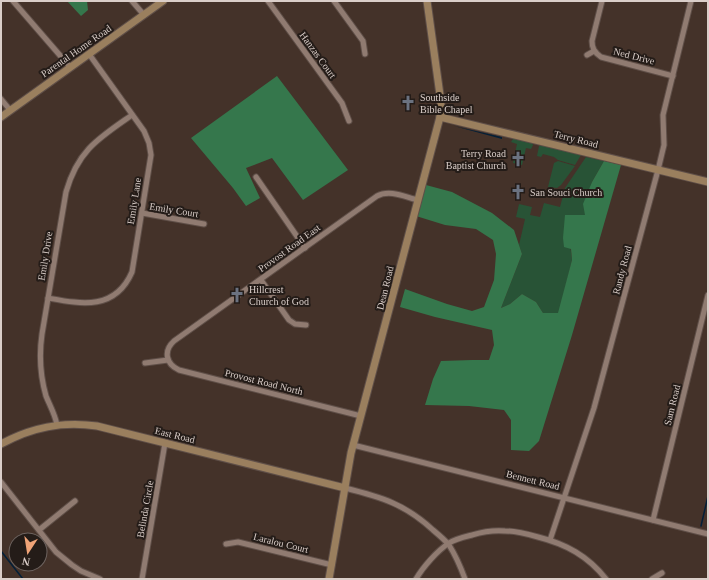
<svg xmlns="http://www.w3.org/2000/svg" width="709" height="580" font-family="Georgia,serif">
  <style>
    .green { fill: #285336 }
    .forest { fill: #35774c }
    .water { fill: #031f37 }
    .lines { fill: none; stroke-linecap: round; stroke-linejoin: round }
    .stream { stroke: #031f37; stroke-width: 1.5 }
    .street-casing { stroke: #5f4f48; stroke-width: 7 }
    .secondary-casing { stroke: #5f4f48; stroke-width: 9 }
    .street { stroke: #907b71; stroke-width: 5 }
    .secondary { stroke: #9a7f5e; stroke-width: 7 }
    .labels { text-anchor: middle; dominant-baseline: central; stroke-width: 4; stroke-linejoin: round; paint-order: stroke }
    .street-label { font-size: 10px; fill: #dacec9; stroke: #241c18 }
    .poi-label { font-size: 10px; fill: #dacec9; stroke: #241c18; text-anchor: start }
  </style>
  <rect width="100%" height="100%" fill="#443229"/>
  <g class="green">
    <path d="M517,138L532,142L533,145L531,149L526,148L522,165L513,163L517,144L511,142L513,139Z"/>
    <path d="M542,145L580,154L581,155L575,165L558,160L554,157L543,154L541,157L537,156L539,146Z"/>
    <path d="M586,157L604,161L592,182L585,215H566L572,260L559,313H543L536,302L522,294L510,304L501,308L522,254L519,245L525,219L516,217L519,204L532,207L530,215L540,217L544,203L560,207L565,188Z"/>
    <path d="M558,161L575,166L561,185L557,188L548,187L554,163Z"/>
  </g>
  <g class="forest">
    <path d="M67,1H87L88,10L81,16Z"/>
    <path d="M277,76L348,170L303,200L272,158L246,168L260,198L246,206L233,188L191,138Z"/>
    <path d="M604,161L621,165L572,335L539,441L529,451L511,450V420L504,410L469,406L425,405L433,379L441,361L472,360H489L494,345L492,330L435,317L400,307L405,289L447,304L472,311L484,307L494,280L496,254L493,240L476,229L445,225L416,216L426,185L452,192L492,213L514,230L522,254L501,308L510,304L522,294L536,302L543,313H558L572,260L571,249L564,247L563,238L565,215H585L583,204L592,182Z"/>
  </g>
  <path class="water" d="M454,126L502,137V139Z"/>
  <g class="lines">
    <g class="stream">
      <path d="M701,526L708,496"/>
      <path d="M1,551L23,579"/>
    </g>
    <defs>
      <g id="street">
        <path d="M13,1L70,67"/>
        <path d="M132,1L144,15"/>
        <path d="M268,1L342,103L349,121"/>
        <path d="M334,1L363,41L365,54"/>
        <path d="M602,1L592,41C592,48 594,52 601,57L673,76"/>
        <path d="M587,55L594,51"/>
        <path d="M1,99L10,110"/>
        <path d="M256,177L305,248"/>
        <path d="M142,213L204,224"/>
        <path d="M261,280L289,320L295,324L306,325"/>
        <path d="M48,298C81,304 115,311 132,272L151,155L149,143L144,131L89,54"/>
        <path d="M145,363L168,360"/>
        <path d="M361,416L179,370C166,364 163,351 174,341L377,196C390,189 405,197 418,200"/>
        <path d="M57,425C55,414 50,406 46,396C40,375 39,355 42,334L66,192C78,150 99,138 132,115"/>
        <path d="M353,445L708,534"/>
        <path d="M1,482L56,552L72,565L81,571L100,579"/>
        <path d="M345,488C381,497 405,504 433,530C439,535 445,540 449,545C456,556 461,568 465,579"/>
        <path d="M653,520L708,295"/>
        <path d="M39,530L75,501"/>
        <path d="M550,540L594,408L658,170L664,145L663,115L691,1"/>
        <path d="M226,544L238,542L332,565"/>
        <path d="M142,579L165,443"/>
        <path d="M416,579C423,567 437,551 449,543C455,539 464,537 472,535C482,532 494,530 505,531C516,531 527,534 538,537C566,544 588,556 606,579"/>
        <path d="M652,579L662,573"/>
      </g>
      <g id="secondary">
        <path d="M1,117L163,1"/>
        <path d="M440,117L708,182"/>
        <path d="M1,444C32,427 62,421 97,426L345,488"/>
        <path d="M329,579L351,453L440,117L441,102L440,95L427,1"/>
      </g>
    </defs>
    <use href="#street" class="street-casing"/>
    <use href="#secondary" class="secondary-casing"/>
    <use href="#street" class="street"/>
    <use href="#secondary" class="secondary"/>
  </g>
  <defs>
    <symbol id="church-bare" viewBox="-9 -9 18 18"><path d="M-1.2-6h2.4v3.5h3.3v2.4h-3.3V6h-2.4V-.1h-3.3v-2.4h3.3Z" fill="#6b7280" stroke="#241c18" stroke-width="2.5" paint-order="stroke"/></symbol>
  </defs>
  <g fill-rule="evenodd">
    <use href="#church-bare" x="397" y="92" width="22" height="22"/>
    <use href="#church-bare" x="507" y="148" width="22" height="22"/>
    <use href="#church-bare" x="507" y="181" width="22" height="22"/>
    <use href="#church-bare" x="226" y="284" width="22" height="22"/>
  </g>
  <g class="labels">
    <g class="street-label">
      <text transform="translate(76 51) rotate(-35)">Parental Home Road</text>
      <text transform="translate(318 55) rotate(54)">Hanzas Court</text>
      <text transform="translate(634 56) rotate(14)">Ned Drive</text>
      <text transform="translate(576 139) rotate(14)">Terry Road</text>
      <text transform="translate(134 201) rotate(-81)">Emily Lane</text>
      <text transform="translate(174 210) rotate(9)">Emily Court</text>
      <text transform="translate(289 248) rotate(-36)">Provost Road East</text>
      <text transform="translate(45 256) rotate(-81)">Emily Drive</text>
      <text transform="translate(622 270) rotate(-75)">Randy Road</text>
      <text transform="translate(385 288) rotate(-76)">Dean Road</text>
      <text transform="translate(264 382) rotate(14)">Provost Road North</text>
      <text transform="translate(672 405) rotate(-76)">Sam Road</text>
      <text transform="translate(175 435) rotate(14)">East Road</text>
      <text transform="translate(533 480) rotate(14)">Bennett Road</text>
      <text transform="translate(145 509) rotate(-80)">Belinda Circle</text>
      <text transform="translate(281 543) rotate(14)">Laralou Court</text>
    </g>
    <g class="poi-label">
      <text x="420" y="97">Southside<tspan x="420" dy="12">Bible Chapel</tspan></text>
      <text x="506" y="153" text-anchor="end">Terry Road<tspan x="506" dy="12">Baptist Church</tspan></text>
      <text x="530" y="192">San Souci Church</text>
      <text x="249" y="289">Hillcrest<tspan x="249" dy="12">Church of God</tspan></text>
    </g>
  </g>
  <rect width="709" height="580" fill="none" stroke="#dacec9" stroke-width="4"/>
  <g transform="translate(28 552) rotate(192)"><circle r="19" fill="#241c18" stroke="#6d635f"/>
  <path d="M0-3L7 15L0 10L-7 15Z" fill="#efa377"/>
  <text y="-6" font-size="11" font-weight="bold" text-anchor="middle" fill="#dacec9">N</text>
  </g>
</svg>
